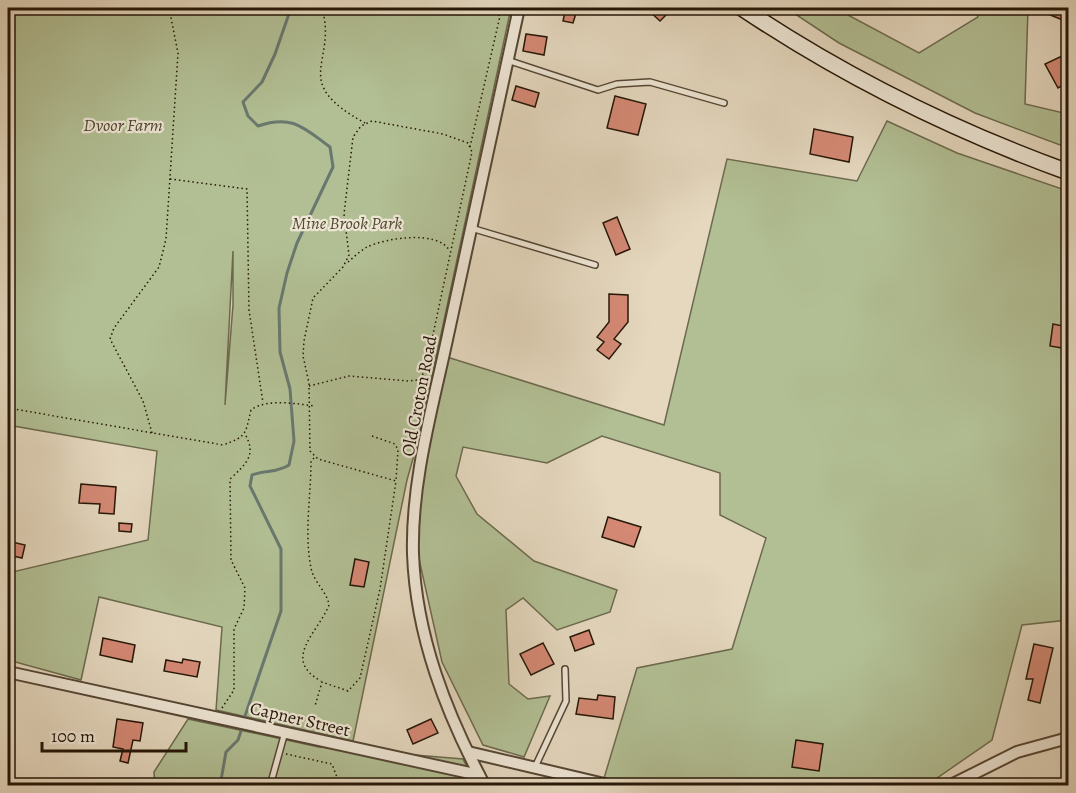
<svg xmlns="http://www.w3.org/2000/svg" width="1076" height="793" font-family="Alegreya,serif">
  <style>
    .green { fill: #b2bf94; stroke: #6c6a4e; stroke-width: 1.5; fill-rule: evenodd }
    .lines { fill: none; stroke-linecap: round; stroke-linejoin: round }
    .stream { stroke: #69786f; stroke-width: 3 }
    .building { fill: #d58975; stroke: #251607; stroke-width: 1.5 }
    .lane-casing { stroke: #554635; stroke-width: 8 }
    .street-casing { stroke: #554635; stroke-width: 14 }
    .secondary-casing { stroke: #251607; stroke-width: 18 }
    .path { stroke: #251607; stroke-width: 1.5; stroke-dasharray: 1.5 3; stroke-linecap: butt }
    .lane { stroke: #eee6d5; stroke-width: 5 }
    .street { stroke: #eee6d5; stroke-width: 10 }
    .secondary { stroke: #eee6d5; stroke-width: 15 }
    .labels { text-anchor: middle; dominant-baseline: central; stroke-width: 4.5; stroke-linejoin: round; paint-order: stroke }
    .park-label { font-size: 18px; font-style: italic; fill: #4f4931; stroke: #eee6d5 }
    .street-label { font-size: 18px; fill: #251607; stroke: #eee6d5 }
  </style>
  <rect width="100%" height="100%" fill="#e5d8bf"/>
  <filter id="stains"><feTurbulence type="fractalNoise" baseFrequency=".00333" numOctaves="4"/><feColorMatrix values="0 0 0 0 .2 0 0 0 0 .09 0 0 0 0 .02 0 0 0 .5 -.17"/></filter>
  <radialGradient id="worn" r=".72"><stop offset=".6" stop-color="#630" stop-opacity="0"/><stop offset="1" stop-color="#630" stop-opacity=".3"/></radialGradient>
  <g class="green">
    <path d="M8,8H511L419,437L407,480L353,741L216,710L222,627L99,597L81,680L8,660V573L148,540L157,451L8,425ZM233,251V305L225,405V404Z"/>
    <path d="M786,8H835L919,53L978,17L976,8H1028L1025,104L1068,114V148L975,113L839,43Z"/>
    <path d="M887,121L957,153L1068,191V620L1022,625L992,740L927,785H602L637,668L732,649L766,538L720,515V473L602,436L547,463L463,447L456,476L477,514L534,561L617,590L610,612L557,630L523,598L506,610L509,684L528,699L550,696L524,757L483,745L442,662L413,532L447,357L664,425L727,159L857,181Z"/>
    <path d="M188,719L319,747L463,759L476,785L155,786L154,772Z"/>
  </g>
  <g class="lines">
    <g class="stream">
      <path d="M245,716L281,611V549L250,486L252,475C265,470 277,473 289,465L294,441L290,389L280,352L279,308L287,273L297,243L333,167L330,147C304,128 292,114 258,126L248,116L243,102L262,82L275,54L291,8"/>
      <path d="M220,786L226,752L238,740L241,731"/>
    </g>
  </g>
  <g class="building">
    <path d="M566,8L577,10L573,23L563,21Z"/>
    <path d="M646,8H673L660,21Z"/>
    <path d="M1050,8H1068L1065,21L1048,14Z"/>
    <path d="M526,34L547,37L544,55L523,51Z"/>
    <path d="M1062,56L1068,68V82L1058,88L1045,64Z"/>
    <path d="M516,86L539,93L535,107L512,100Z"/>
    <path d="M615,96L646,104L638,135L607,128Z"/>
    <path d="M814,129L853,137L849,162L810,154Z"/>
    <path d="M617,217L630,249L616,255L603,223Z"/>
    <path d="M609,294L628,295V322L614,339L621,344L609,359L597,350L604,342L597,337L609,322Z"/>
    <path d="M1053,324L1068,327V349L1050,346Z"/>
    <path d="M81,484L116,487L114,514L99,513L100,504L79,503Z"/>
    <path d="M608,517L641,527L634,547L602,537Z"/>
    <path d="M119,523L132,524L131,532L119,531Z"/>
    <path d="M8,541L25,545L22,558L8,555Z"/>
    <path d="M355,559L369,562L364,587L350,585Z"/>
    <path d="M589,630L594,644L575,651L570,637Z"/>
    <path d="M103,638L135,645L132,662L100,655Z"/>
    <path d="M543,643L554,664L531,675L520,654Z"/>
    <path d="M1034,644L1053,648L1040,703L1028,700L1033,679H1026Z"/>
    <path d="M183,659L200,662L197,677L164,671L166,660L182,663Z"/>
    <path d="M598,695L615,697L613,719L576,714L579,698L597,700Z"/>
    <path d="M117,719L143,723L140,741L133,740L128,763L120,761L123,749L113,747Z"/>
    <path d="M431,719L438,733L413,744L407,730Z"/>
    <path d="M796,740L823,744L819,771L792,767Z"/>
  </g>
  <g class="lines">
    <defs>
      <g id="lane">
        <path d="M507,60L598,90L617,84L650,82L724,103"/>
        <path d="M471,228L595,265"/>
        <path d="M535,767L566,701L565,669"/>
        <path d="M270,786L285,732"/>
      </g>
      <g id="street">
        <path d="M8,672L479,775"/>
        <path d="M468,752L613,786"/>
        <path d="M485,786C446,713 416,636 413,554C411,481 433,406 448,335C471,226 495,117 519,8"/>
        <path d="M949,786L1017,752L1068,738"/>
      </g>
      <path id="secondary" d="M742,8C845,77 952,130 1068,172"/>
    </defs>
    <use href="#lane" class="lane-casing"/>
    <use href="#street" class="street-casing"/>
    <use href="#secondary" class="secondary-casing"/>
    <g class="path">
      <path d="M322,8C338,64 288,81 365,123"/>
      <path d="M470,147L500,16L488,8"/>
      <path d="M170,179L247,189L249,310L263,403"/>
      <path d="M348,262C354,257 360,251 367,247C386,238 437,230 449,250"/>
      <path d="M309,386L349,376L409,381L417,380L425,372L472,152L468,143L443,134L372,121L361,126L353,137L344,214L349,255L343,267L313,298L304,341L303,356L309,383L310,451L318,459L396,481L380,589L360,678L348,691L322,682L315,706"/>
      <path d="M8,408L223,445C248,436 245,434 251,410C267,398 297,404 315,406"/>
      <path d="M152,433L143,401L110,339L114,328L159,267L166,239L178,53L169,8"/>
      <path d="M372,436L395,444L398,450L396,480"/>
      <path d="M314,458L311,461C311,496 304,533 311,568C314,583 327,591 329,605C318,633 281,659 321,681"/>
      <path d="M222,708L234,690V629L244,608L245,588L231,560L230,479C246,464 257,455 245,434"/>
      <path d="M286,754L332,764L338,780L344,786"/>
    </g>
    <use href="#lane" class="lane"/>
    <use href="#street" class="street"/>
    <use href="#secondary" class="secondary"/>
  </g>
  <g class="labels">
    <g class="park-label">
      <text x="123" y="125">Dvoor Farm</text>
      <text x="347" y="223">Mine Brook Park</text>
    </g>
    <g class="street-label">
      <text transform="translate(419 396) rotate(-79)">Old Croton Road</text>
      <text transform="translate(300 719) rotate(13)">Capner Street</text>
    </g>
  </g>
  <rect width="1076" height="793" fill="none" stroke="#e5d8bf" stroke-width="30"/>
  <rect x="9" y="9" width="1058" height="775" fill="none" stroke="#251607" stroke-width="3"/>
  <rect x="15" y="15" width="1046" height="763" fill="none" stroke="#251607" stroke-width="1.5"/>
  <path d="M42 742v9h144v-9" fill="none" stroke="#251607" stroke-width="3"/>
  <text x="51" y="742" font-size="18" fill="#251607" stroke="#eee6d5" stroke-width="4.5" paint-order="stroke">100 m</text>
  <rect width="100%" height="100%" filter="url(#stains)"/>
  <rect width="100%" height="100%" fill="url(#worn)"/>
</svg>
